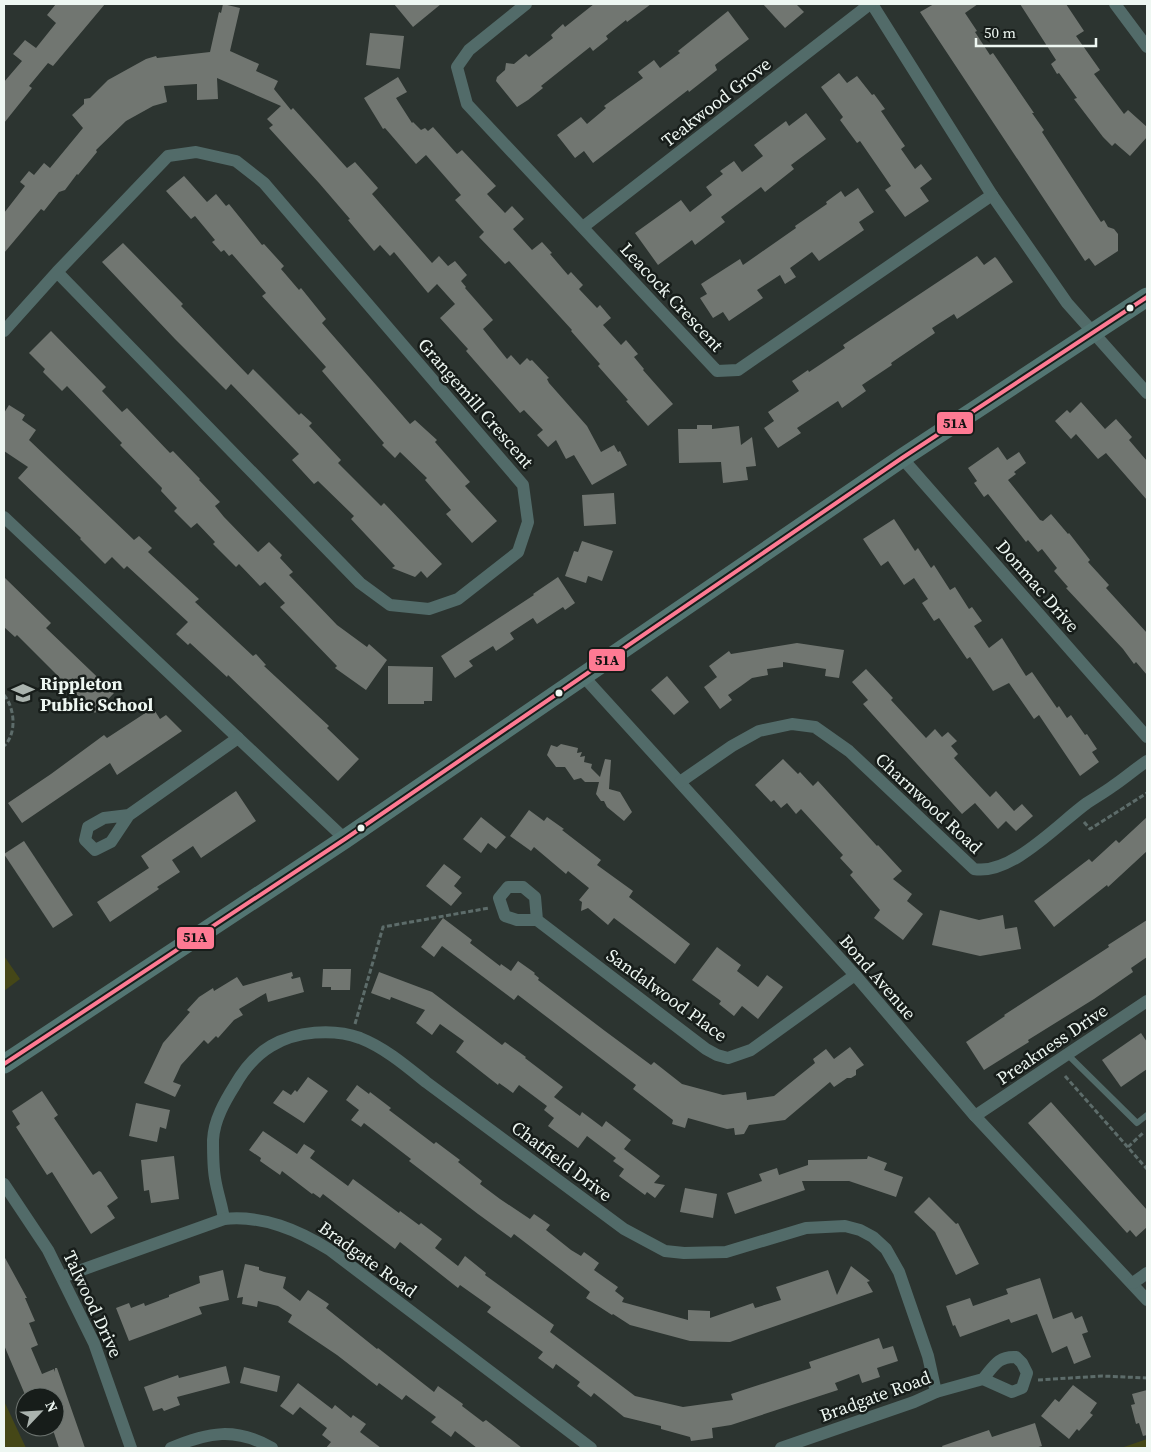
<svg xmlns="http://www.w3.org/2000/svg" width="1151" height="1452" font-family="'Source Serif 4',serif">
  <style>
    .green { fill: #454717 }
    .building { fill: #717671 }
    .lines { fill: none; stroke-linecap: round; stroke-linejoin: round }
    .path { stroke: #5d6c6a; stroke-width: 3; stroke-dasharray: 5 2.5; stroke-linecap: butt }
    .lane { stroke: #526b69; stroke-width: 6 }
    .street { stroke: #526b69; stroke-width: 12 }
    .secondary { stroke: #537572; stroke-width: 19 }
    .bus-1-casing { stroke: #171d1a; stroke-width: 8 }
    .bus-1 { stroke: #fe7a93; stroke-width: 4 }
    .bus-dot { fill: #eef7f2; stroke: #171d1a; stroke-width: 2 }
    .labels { text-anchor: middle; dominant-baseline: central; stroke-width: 5; stroke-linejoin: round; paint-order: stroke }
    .street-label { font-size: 18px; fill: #eef7f2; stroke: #171d1a }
    .poi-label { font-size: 18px; font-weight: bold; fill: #eef7f2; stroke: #171d1a; text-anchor: start }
    .line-badge { stroke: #171d1a; stroke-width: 2 }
    .pale-badge-label { font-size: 14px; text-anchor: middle; font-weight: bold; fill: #111 }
  </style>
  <rect width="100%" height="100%" fill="#2c3430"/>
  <g class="green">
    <path d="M4,956L20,979L4,991Z"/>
    <path d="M4,1401L26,1448H4Z"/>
    <path d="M1147,1439V1448H1121Z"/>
  </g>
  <g class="building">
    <path d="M56,4H105L53,66L48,63L29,86L32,88L4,123V82L22,61L13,54L25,40L36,48L56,23L47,15Z"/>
    <path d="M223,4L240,8L230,51L259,64L256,71L278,81L274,89L291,110L293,108L347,168L355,162L378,188L372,194L432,263L439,256L448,266L455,261L467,275L461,281L466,287L465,288L493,320L483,329L507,359L511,355L520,365L527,358L530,361L532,360L549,378L547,379L549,383L587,426L601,452L614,445L618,452L620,451L627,465L592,485L574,455L566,459L556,440L548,447L537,435L543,430L524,410L520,413L466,351L468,349L440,318L455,304L437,284L428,293L394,252L390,256L380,245L374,251L348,220L350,219L319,183L269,128L273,125L267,119L281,106L217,78L218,99L197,100V84L164,86L167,102L153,106L126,121L96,150L97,152L78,175L77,174L65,190L59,192L44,211L41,209L4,253V213L25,186L20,182L29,171L34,175L44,163L50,168L83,128L72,115L84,104V99L90,98L108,80L146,59L156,56L157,58L210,52L219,12L221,13Z"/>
    <path d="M394,4H441L413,27Z"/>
    <path d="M594,4H651L627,22L626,20L606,36L608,39L593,51L590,47L541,86L543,88L528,100L517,107L496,81L497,77L505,70L506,63L514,64L526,54L529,57L553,38L551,35L563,24L565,27Z"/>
    <path d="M763,4H796L804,12L785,28Z"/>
    <path d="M934,4H978L965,13L977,31L975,32L990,55L993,53L1034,113H1032L1044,130L1042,132L1101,222L1104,220L1108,227L1114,229L1118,234V251L1095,266L1089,258L1085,261L920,12Z"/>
    <path d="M1020,4H1066L1084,31L1076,36L1100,70L1094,74L1124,114L1128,110L1147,127V137L1130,156L1115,143L1112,146L1103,137L1074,99L1077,98L1059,73L1057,74L1051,64L1056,60Z"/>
    <path d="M728,11L749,39L715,65L717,70L689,92L688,90L593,163L584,151L575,158L557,135L581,117L587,124L606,108L604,106L643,78L638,72L654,60L660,68L680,53L678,51Z"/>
    <path d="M370,33L404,36L400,69L366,65Z"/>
    <path d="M839,73L847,83L857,76L872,95L874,94L885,109L881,111L905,146L901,149L915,169L921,164L932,179L920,188L929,201L905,217L885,190L891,186L860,141L857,143L840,120L843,117L821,87Z"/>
    <path d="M398,77L407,92L396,98L412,123L413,122L421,130L425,128L428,131L433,127L457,154L462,150L496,186L487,194L505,213L512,206L524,219L513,229L532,250L542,242L552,253L550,254L568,275L571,272L583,285L579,289L597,308L600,305L611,318L603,325L621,345L626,340L638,354L634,357L644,369L643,370L673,404L648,426L626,401L628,400L598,366L600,364L571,331L572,330L509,261L505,264L479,237L484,232L455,200L461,195L426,155L416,164L385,128L383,129L364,98Z"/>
    <path d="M806,113L826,139L791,165L794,169L765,192L761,187L721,217L725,222L695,245L692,240L658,265L635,233L681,200L690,212L712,195L706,187L723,174L720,171L734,161L742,172L763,156L754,145L786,121L789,126Z"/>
    <path d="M184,176L207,202L216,194L226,206L229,204L262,245L264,244L284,266L281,269L299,290L301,288L326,319L322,323L410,424L415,420L437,440L435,442L470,482L465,486L497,521L472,543L446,514L451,510L425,480L427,478L400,452L395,458L382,445L384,443L322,371L326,367L262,296L266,293L232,254L229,256L224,250L221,252L212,242L215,240L195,216L191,219L166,191Z"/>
    <path d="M858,188L874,212L859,222L864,230L819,261L812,252L790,268L796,277L785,284L780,275L757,290L763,298L729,321L723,312L713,318L700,298L707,294L701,284L740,259L743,265L796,228L795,226L827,204L826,202L841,191L845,197Z"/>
    <path d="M123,243L183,304L181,306L248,375L253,369L299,415L301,413L312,423L309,426L341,460L338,463L381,506L384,503L442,564L427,578L421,571L415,577L392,568L395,566L351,519L354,516L318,481L314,484L292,460L299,454L231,384L226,390L175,339L102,262Z"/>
    <path d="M977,256L984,265L995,257L997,259L1013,282L957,319L954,314L932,328L935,333L891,363L892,365L862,385L866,391L842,408L838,401L797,428L801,433L778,448L764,428L774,421L768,412L799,391L792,381L808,370L809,372L845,348L843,345Z"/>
    <path d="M51,331L106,387L102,391L122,412L127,408L170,453L173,451L200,479L199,480L220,502L215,506L224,517L258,552L269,542L282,555L280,558L293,572L289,575L337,625L367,647L369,644L387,660L366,690L335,668L337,666L280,607L285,603L265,582L260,586L239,564L236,567L213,544L215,542L197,523L191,528L174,511L177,508L161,491L162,488L120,445L122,443L67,386L62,391L43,372L45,369L29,353Z"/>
    <path d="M1081,402L1105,429L1116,419L1132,437L1129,440L1147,461V500L1106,453L1098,459L1076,434L1071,439L1055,421L1067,410L1070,413Z"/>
    <path d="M9,405L25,415L22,420L36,430L29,440L134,540L139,536L152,548L148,552L199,599L195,602L253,656L256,654L266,665L264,666L329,726L327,728L359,759L338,781L228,675L227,677L190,643L188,645L176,634L188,622L127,566L124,569L112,557L105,564L80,539L81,538L18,478L28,467L4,451V413Z"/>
    <path d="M697,425H712V429L739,426L741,445L752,437L756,466L746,467L748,480L723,483L721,462L679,463L678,429H697Z"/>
    <path d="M998,447L1007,460L1019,452L1026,463L1014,472L1016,474L1008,480L1040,520L1043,521L1051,514L1068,534L1069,533L1090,560L1088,562L1109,585L1106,588L1147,633V675L1136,662L1134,664L1123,649L1066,588L1068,587L1054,571L1057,568L1042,549L1038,552L1028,540L1026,542L988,494L984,497L974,483L977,481L968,468Z"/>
    <path d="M614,493L616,524L584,526L582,495Z"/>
    <path d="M894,519L915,551L918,548L931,568L934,565L950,590L955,587L969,609L972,607L982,621L974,626L989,648L1002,638L1026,676L1032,672L1057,708L1059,706L1067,718L1071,715L1085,735L1087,734L1097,749L1092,752L1099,762L1080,776L1039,715L1034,719L1009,683L993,691L970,657L967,659L939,618L934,621L922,603L928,599L914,578L904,585L888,561L881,566L863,539Z"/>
    <path d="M582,541L613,551L602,581L588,576L586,583L565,576L574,551L578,552Z"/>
    <path d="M4,577L51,623L46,628L114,693L95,713L17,635L15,637L4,627Z"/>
    <path d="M558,577L575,603L565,610L563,607L537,624L533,618L510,633L514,639L496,651L493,646L469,661L473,666L455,678L441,656L534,595L533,594Z"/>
    <path d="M797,643L844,650L839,678L825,676L826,669L783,662V667L767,669L768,675L752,678L741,686L728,695L732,700L720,709L704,687L717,677L709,666L729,651L731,654Z"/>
    <path d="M388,666L433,667L432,701H424V704H388Z"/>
    <path d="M866,669L893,698L891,700L926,738L935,729L942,737L948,732L957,741L951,746L958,754L954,758L990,797L996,791L1014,811L1022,804L1033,816L1016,831L1006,821L998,829L975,803L962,814L863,704L868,700L852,682Z"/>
    <path d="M667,676L689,702L674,715L651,690Z"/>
    <path d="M153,708L160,719L166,715L182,731L117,775L110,763L22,823L8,803L51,774L104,735L107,738Z"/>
    <path d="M561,744L578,748L577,753L582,752L580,757L585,756L584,762L592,764L591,768L600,777L605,759L611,760L609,789L620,792L632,812L624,821L607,807L604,801H601L596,794L599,782H585L581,778L574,780L565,767H556L547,755L551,745L557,747Z"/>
    <path d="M783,759L798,774L800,772L813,786L818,781L877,846L878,845L902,871L893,879L912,894L907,901L923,914L903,940L874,918L880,910L850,875L853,872L840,858L843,855L801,809L796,814L787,803L781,808L774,800L771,802L755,785Z"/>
    <path d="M236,791L256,821L201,858L193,846L172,860L180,872L157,887L159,889L110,922L97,902L149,868L141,856Z"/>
    <path d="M529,810L544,821L547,817L564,829L562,830L601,860L597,865L633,891L629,897L690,944L675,964L614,918L608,925L588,908L581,911L582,902L579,900L589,888L568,871L566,874L534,847L531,851L510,836Z"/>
    <path d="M481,817L506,837L496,849L488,843L481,853L463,839Z"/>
    <path d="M1147,817V851L1108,887L1107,885L1054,927L1034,901L1089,859L1092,862L1116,840L1119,843Z"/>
    <path d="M24,841L73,915L53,928L4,854Z"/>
    <path d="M444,864L461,877L454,886L462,893L451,906L426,886Z"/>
    <path d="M940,910L979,920L1003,915L1005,929L1017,927L1021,949L980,956L932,945Z"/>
    <path d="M443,918L472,940L470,943L500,966L501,964L511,971L518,961L535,973L534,974L539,978L538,980L605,1031L651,1065L654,1062L682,1084L723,1095L746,1092L747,1100L774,1096L815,1063L813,1059L826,1049L834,1059L850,1047L864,1065L856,1070V1075L851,1078H847L834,1087L830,1082L785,1120L749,1125L744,1134L735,1135L734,1128L727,1129L688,1118L685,1128L672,1124L673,1120L633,1089L636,1085L518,995L514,1000L442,946L434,957L421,947Z"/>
    <path d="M1147,920V957L1131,968L1133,972L1094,999L1028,1040L1029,1042L984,1070L966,1042L1005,1016L1004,1015L1109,947L1108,945Z"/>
    <path d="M717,947L741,965L737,971L758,987L767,975L783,987L758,1019L742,1006L734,1016L719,1004L721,1001L692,980Z"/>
    <path d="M323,969H351L350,990H331V987H322Z"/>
    <path d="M292,972L293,976L291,977L292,979L300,977L304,992L268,1002L266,993L239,1009L243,1015L234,1020L218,1038L216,1036L208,1044L204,1040L181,1065L173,1082L181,1085L175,1097L144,1083L163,1043L190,1012L187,1010L199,997L213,988L214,991L237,977L243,986Z"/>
    <path d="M379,972L432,992L502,1045L505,1042L526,1057L525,1058L563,1087L554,1097L580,1116L582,1112L602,1127L606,1121L631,1140L624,1149L660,1176L654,1183L665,1185L655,1198L647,1192L645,1195L619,1176L624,1169L613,1161L616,1158L587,1136L578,1148L548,1126L554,1118L544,1110L547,1106L519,1085L513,1093L499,1083L498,1085L456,1052L464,1041L440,1024L432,1035L416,1023L425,1010L391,997L390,1000L371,993Z"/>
    <path d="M1141,1033L1147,1042V1069L1121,1087L1102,1060Z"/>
    <path d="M308,1077L328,1091L304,1123L273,1103L283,1090L291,1095L295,1090L297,1092Z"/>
    <path d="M357,1085L369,1094L370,1092L391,1108L389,1110L434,1144L436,1142L460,1160L458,1162L482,1181L480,1184L500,1199L530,1219L534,1214L550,1225L546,1230L571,1250L581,1256L584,1252L599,1263L594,1270L618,1287L615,1291L624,1298L622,1302L688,1320V1310L710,1311V1318L753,1303L755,1308L781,1300L776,1287L828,1270L837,1295L851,1266L870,1281L867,1282L873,1292L730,1342L690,1341L630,1325L613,1314L612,1315L586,1298L590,1292L514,1234L511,1238L478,1214L409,1161L411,1159L364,1123L361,1127L351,1120L359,1110L346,1100Z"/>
    <path d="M42,1091L58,1115L54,1118L93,1175L99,1171L101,1172L118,1198L107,1206L115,1218L91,1234L52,1172L47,1175L16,1127L20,1124L12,1111Z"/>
    <path d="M1051,1102L1147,1210V1227L1136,1237L1130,1230L1127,1233L1028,1123Z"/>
    <path d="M136,1103L170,1110L166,1129L160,1127L157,1142L129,1136Z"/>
    <path d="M263,1131L297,1154L304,1144L315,1151L310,1158L348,1186L353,1179L399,1213L400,1211L419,1225L421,1223L442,1239L435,1248L458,1266L465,1256L486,1273L485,1275L554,1325L550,1332L635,1396L683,1407L733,1400L731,1394L811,1368L809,1362L879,1338L883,1349L893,1346L898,1361L877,1368L880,1377L862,1383L859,1374L835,1383L838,1390L731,1425L712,1428L713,1438L691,1441L690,1437L661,1429V1426L624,1417L594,1393L591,1397L577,1386L580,1382L556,1364L553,1369L538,1358L543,1352L487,1312L491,1307L460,1285L458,1288L400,1242L395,1249L323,1194L320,1198L313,1193L312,1194L282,1171L280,1175L260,1161L261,1158L249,1150Z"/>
    <path d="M174,1156L179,1199L151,1203L149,1190L144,1191L141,1160Z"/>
    <path d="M868,1156L887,1163L884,1170L903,1177L896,1197L849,1181H802L805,1190L735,1214L727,1193L762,1181L759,1174L777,1168L779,1175L808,1165V1160L867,1159Z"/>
    <path d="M685,1188L717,1194L713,1218L680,1212Z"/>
    <path d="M929,1197L956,1224L958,1223L979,1264L956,1275L935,1232L914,1212Z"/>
    <path d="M4,1256L27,1298H25L35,1321L29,1323L38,1345L31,1348L42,1374L54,1369L55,1372V1368H57L85,1448H59L52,1427H55V1397H26L9,1357L4,1345Z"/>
    <path d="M245,1264L259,1267V1270L264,1272L286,1277L283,1288L300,1301L308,1290L329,1304L326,1308L377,1349L378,1348L434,1392L438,1386L463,1404L462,1406L483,1422L486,1420L522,1448H477L455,1431L451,1437L431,1422L436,1417L406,1395L402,1400L379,1383L377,1386L337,1355L288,1322L292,1315L278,1306L258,1301L257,1307L242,1304L243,1297L237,1298Z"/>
    <path d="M223,1270L229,1300L199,1307L202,1314L129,1341L116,1308L129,1303L131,1308L144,1303L145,1306L169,1297V1295L200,1283L199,1276Z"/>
    <path d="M1040,1278L1053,1319L1072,1312L1075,1319L1082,1316L1088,1332L1082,1334L1091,1357L1074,1364L1067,1346L1052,1353L1037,1314L1011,1323L1009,1319L960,1337L955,1325L953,1326L946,1306L970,1298L973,1306L1008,1294L1006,1289Z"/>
    <path d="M226,1366L230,1383L177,1397L180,1405L164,1411L162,1408L153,1411L144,1387L178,1375L179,1378Z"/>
    <path d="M244,1367L280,1376L277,1392L240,1383Z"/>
    <path d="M298,1383L332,1409L335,1405L351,1418L353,1415L366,1424L360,1432L381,1448H326L331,1442L322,1435L327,1428L300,1407L293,1415L280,1406Z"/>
    <path d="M1073,1385L1097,1403L1090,1413L1093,1415L1079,1431L1077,1429L1069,1439L1041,1416L1055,1399L1059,1402Z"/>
    <path d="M1147,1390V1435L1143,1436L1139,1423L1136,1424L1131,1405L1135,1404L1132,1394Z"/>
    <path d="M1035,1423L1042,1446L1035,1448H943L942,1446L989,1430L992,1437Z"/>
  </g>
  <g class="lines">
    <g class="path">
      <path d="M4,695C15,708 17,734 4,746"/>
      <path d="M1084,822L1090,829L1147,793"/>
      <path d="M355,1024L383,927L489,908"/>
      <path d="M1065,1076L1147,1169"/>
      <path d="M1128,1147L1144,1132"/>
      <path d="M1038,1380L1102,1376L1147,1378"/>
    </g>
    <path class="lane" d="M1067,1054L1137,1123L1147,1115"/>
    <g class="street">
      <path d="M526,4L469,50L457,67L467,104L717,371L738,370L992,195"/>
      <path d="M872,4L992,195L1067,303L1147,393"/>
      <path d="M1115,4L1147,47"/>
      <path d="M583,227L870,4"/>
      <path d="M4,331L57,272L168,156L196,152L236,161L264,183L523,485L528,522L518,552L458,599L429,609L390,605L360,583L57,272"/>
      <path d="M902,458L1147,737"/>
      <path d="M4,517L345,839"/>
      <path d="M583,676L855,975L975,1116L1147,1300"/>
      <path d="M680,782L732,746L759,731L792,724L815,727L849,751L974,869C1011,876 1059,823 1087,803C1096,797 1105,792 1113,786C1125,778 1135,769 1147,761"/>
      <path d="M129,815L111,842L95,850L85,840L88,827L104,818L129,815L238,738"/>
      <path d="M537,920H517L505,916L499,898L508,887H523L535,897L537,920L706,1049L717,1055L728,1058L751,1050L855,975"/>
      <path d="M975,1116L1147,1001"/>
      <path d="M4,1184L48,1250L94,1343L131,1448"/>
      <path d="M224,1219C222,1205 217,1192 215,1178C213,1167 213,1152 213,1140C214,1120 225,1101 235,1085C244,1069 256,1055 271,1046C296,1031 333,1028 360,1038C385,1048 405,1065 426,1082L624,1229L665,1251L684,1253L726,1252L806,1228L845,1226L860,1230L873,1237L886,1249L899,1272L928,1356L936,1392"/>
      <path d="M62,1277L224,1219C263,1215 298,1230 330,1250L591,1448"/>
      <path d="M1133,1283L1147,1273"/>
      <path d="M171,1448C208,1432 236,1427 272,1448"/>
      <path d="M781,1448L914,1402L936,1392L983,1379L1012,1392L1022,1388L1027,1373L1022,1363L1016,1357C998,1356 994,1366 983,1379"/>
    </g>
    <path class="secondary" d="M4,1064L345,839L902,458L1147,297"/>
    <defs>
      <path id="bus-1" d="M4,1064L345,839L902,458L1147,297"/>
    </defs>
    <use href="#bus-1" class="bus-1-casing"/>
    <use href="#bus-1" class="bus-1"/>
  </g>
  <defs>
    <symbol id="school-bare" viewBox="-9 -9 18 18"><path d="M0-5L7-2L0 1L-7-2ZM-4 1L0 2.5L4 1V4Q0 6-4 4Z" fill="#aab3ae" stroke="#171d1a" stroke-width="2.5" paint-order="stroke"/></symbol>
  </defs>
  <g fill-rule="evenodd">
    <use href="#school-bare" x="7" y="677" width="32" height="32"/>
  </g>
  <g class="bus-dot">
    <circle cx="1130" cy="308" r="4.5"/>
    <circle cx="559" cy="693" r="4.5"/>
    <circle cx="361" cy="828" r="4.5"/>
  </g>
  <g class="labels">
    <g class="street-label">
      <text transform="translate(716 102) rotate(-38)">Teakwood Grove</text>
      <text transform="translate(672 297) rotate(47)">Leacock Crescent</text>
      <text transform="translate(476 403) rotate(49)">Grangemill Crescent</text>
      <text transform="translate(1038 586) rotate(49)">Donmac Drive</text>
      <text transform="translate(929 803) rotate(43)">Charnwood Road</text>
      <text transform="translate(878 977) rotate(49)">Bond Avenue</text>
      <text transform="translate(667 995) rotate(36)">Sandalwood Place</text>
      <text transform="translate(1052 1044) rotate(-34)">Preakness Drive</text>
      <text transform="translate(562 1161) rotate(37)">Chatfield Drive</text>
      <text transform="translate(368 1259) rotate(36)">Bradgate Road</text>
      <text transform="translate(93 1304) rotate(65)">Talwood Drive</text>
      <text transform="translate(875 1396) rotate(-20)">Bradgate Road</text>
    </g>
    <g class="poi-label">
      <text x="40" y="683">Rippleton<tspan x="40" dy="21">Public School</tspan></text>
    </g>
  </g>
  <g class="line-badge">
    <rect x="936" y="411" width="38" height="24" rx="5" fill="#fe7a93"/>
    <rect x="588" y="648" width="38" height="24" rx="5" fill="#fe7a93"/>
    <rect x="176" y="926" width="39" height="24" rx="5" fill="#fe7a93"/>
  </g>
  <g class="pale-badge-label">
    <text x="955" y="428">51A</text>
    <text x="607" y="665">51A</text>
    <text x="195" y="942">51A</text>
  </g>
  <rect width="1151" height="1452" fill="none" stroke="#eef7f2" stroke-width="10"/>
  <g transform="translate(40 1412) rotate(65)"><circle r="24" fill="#171d1a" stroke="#6d7470"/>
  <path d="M0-4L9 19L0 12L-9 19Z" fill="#aab3ae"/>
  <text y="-8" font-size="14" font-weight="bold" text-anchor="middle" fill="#eef7f2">N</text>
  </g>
  <path d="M976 38v8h120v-8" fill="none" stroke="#eef7f2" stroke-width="2.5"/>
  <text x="984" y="38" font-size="15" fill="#eef7f2" stroke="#171d1a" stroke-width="4" paint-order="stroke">50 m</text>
</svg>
